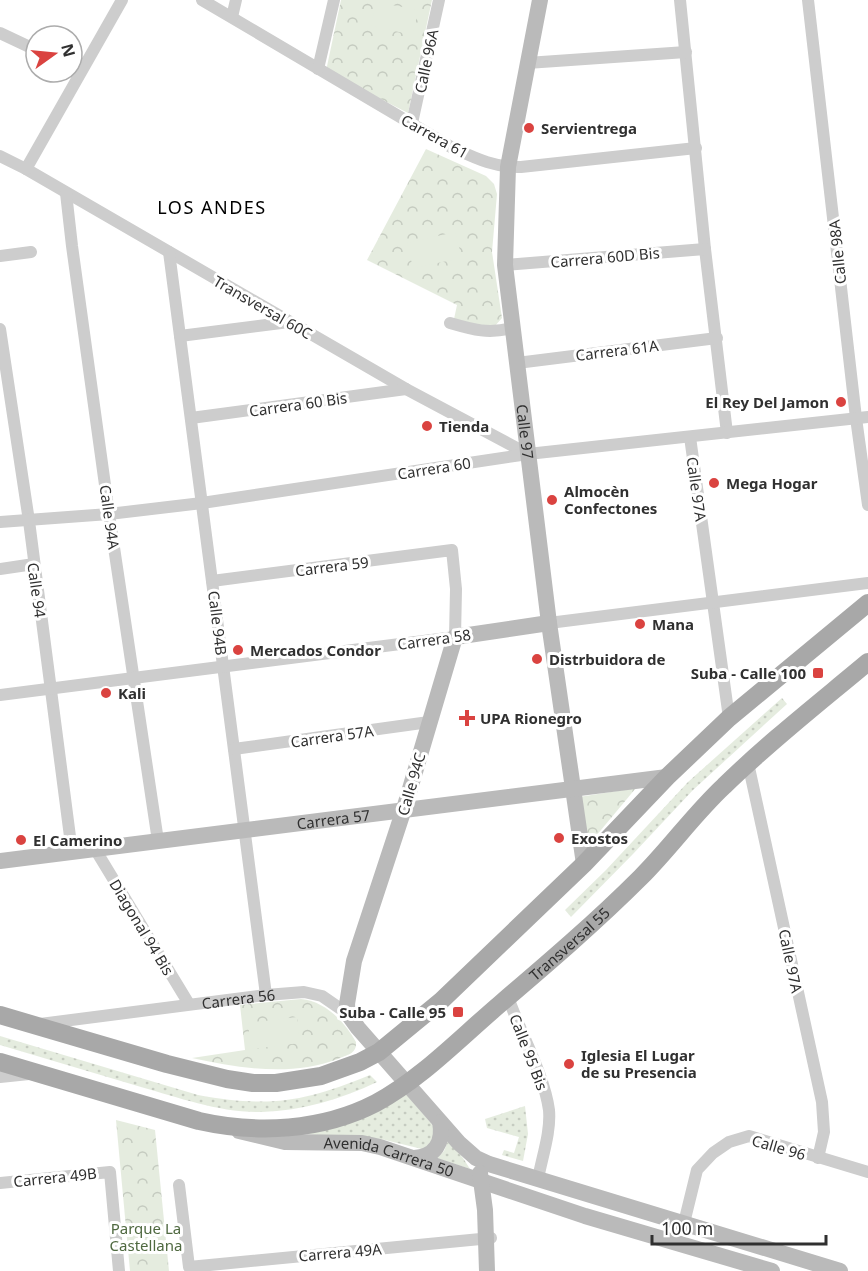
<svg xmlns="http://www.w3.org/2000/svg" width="868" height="1271" font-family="'Noto Sans',sans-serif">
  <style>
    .grass { fill: url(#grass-dots) }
    .forest { fill: url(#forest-crowns) }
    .pitch { fill: #e5ecdf }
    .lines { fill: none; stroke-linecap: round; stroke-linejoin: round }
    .street { stroke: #cdcdcd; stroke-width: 12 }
    .secondary { stroke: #bababa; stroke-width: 16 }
    .primary { stroke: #a8a8a8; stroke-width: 18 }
    .poi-dot { fill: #da4340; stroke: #fff; stroke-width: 2 }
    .labels { text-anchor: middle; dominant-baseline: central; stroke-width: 6; stroke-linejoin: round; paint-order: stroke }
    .street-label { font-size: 15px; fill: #303030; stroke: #fff }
    .poi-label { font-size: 15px; font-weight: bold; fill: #303030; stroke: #fff; text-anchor: start }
    .park-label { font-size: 15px; fill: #4f6940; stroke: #fff }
    .quarter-label { font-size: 18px; letter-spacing: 1.5px; fill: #000; stroke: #fff }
  </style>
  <defs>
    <pattern id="grass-dots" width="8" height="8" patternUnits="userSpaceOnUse" patternTransform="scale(1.5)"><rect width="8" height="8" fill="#e5ecdf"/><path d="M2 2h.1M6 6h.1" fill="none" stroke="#c5cbc0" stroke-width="1.8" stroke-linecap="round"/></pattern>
    <pattern id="forest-crowns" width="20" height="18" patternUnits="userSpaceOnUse" patternTransform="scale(1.5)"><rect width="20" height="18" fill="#e5ecdf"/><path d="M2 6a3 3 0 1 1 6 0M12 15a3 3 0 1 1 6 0" fill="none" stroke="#c5cbc0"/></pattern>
  </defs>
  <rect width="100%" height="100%" fill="#fff"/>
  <g class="grass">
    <path d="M782,698L787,704L693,790L633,854L571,917L565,910L606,870L688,782Z"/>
    <path d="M0,1036L198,1095C268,1108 305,1102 370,1075L377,1082C341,1099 302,1111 262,1112C221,1113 180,1098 141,1087C94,1073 47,1059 0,1045Z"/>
    <path d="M405,1093L431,1123L437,1133L426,1150L381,1139L288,1133Z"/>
    <path d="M525,1106L528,1134L523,1161L502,1155L504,1150L514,1153L519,1137L487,1128L485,1119Z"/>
    <path d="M448,1141L463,1158L470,1169L437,1158L444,1151Z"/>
  </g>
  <g class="forest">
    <path d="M341,0H432L408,113L326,71Z"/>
    <path d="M426,149L486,176L494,184L497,194L492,252L502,318L494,327L473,325L454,319L457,305L367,260Z"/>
    <path d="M636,788L586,848L579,797Z"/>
    <path d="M301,999C325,1001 345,1022 356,1042C357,1054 347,1055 338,1059C291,1077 239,1068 192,1058L245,1050L240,1005Z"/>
    <path d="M116,1120L155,1130L169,1271H130Z"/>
  </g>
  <g class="pitch">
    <path d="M376,2L418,10L413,35L371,26Z"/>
    <path d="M455,232L462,258L413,268L407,243Z"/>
    <path d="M297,1017L300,1043L251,1049L248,1023Z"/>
  </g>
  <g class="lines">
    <g class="street">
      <path d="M202,0L451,147C475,158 495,168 521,167L696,148"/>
      <path d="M680,0L705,249L727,433"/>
      <path d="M808,0L856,418L868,505"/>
      <path d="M232,17L236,0"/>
      <path d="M0,33L36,50"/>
      <path d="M527,63L686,52"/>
      <path d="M318,69L334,0"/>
      <path d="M412,123L439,0"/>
      <path d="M0,156L26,169L406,389L528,454"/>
      <path d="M26,169L122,0"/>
      <path d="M66,193L72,246L109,514L158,841"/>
      <path d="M169,252L266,995"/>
      <path d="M0,256L31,252"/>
      <path d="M505,265L705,249"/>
      <path d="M450,323C474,330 488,334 513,328"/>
      <path d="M0,329L29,521L72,852"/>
      <path d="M180,336L289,322"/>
      <path d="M517,363L717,338"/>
      <path d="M191,418L406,389"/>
      <path d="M690,437L729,718"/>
      <path d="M0,522L109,514L202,503L528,454L868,417"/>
      <path d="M0,569L34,564"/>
      <path d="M549,623L868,583"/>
      <path d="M0,695L455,637L456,589L452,550L212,581"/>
      <path d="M234,749L429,722"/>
      <path d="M748,763L822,1102L824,1132L818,1158"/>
      <path d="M95,849L189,1004"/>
      <path d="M508,997C520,1032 544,1074 549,1110C551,1132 542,1157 538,1179"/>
      <path id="s1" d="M40,1024L266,995L304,992L322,996L348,1014"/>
      <path d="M0,1077L29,1074"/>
      <path d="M0,1183L110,1172L119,1271"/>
      <path d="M179,1185L189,1267L491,1238"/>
      <path d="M684,1223L697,1170L713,1153L729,1142L749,1136L868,1172"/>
    </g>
    <g class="secondary">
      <path id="s2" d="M540,0L508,167L505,265L549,623L584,864"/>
      <path d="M549,623L455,637L404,809L354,961L347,1004L348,1014L358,1028L459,1143L476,1158L489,1164L840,1271"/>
      <path id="s3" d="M0,861L667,777"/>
      <path id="s4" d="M239,1131L285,1142L362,1143L380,1147L585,1216L772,1271"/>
      <path d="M414,1158C435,1157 444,1142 440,1122"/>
      <path d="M480,1173L485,1210L487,1271"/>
    </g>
    <g class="primary">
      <path d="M0,1015L167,1064L227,1079L253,1083H276L321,1076L360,1062L379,1052L441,1001L584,864L667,777L729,718L868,603"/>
      <path id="s5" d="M0,1062L199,1121C257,1134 322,1131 376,1103C421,1079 461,1037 500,1004C548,963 596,922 641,877C670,848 694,814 724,786C769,742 819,703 868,662"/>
    </g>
  </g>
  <g class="poi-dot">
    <circle cx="529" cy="128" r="6"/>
    <circle cx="841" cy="402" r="6"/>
    <circle cx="427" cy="426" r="6"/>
    <circle cx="714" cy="483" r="6"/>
    <circle cx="552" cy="500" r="6"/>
    <circle cx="640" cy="624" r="6"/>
    <circle cx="238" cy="650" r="6"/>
    <circle cx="537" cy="659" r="6"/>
    <rect x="812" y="667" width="12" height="12" rx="3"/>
    <circle cx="106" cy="693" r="6"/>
    <path d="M464 709h6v6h6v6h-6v6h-6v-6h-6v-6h6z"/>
    <circle cx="559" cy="838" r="6"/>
    <circle cx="21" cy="840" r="6"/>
    <rect x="452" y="1006" width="12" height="12" rx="3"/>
    <circle cx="569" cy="1064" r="6"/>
  </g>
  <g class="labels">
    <g class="street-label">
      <text transform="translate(426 61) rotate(-78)">Calle 96A</text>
      <text transform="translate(435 136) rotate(29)">Carrera 61</text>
      <text transform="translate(837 252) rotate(-96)">Calle 98A</text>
      <text transform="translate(605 257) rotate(-5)">Carrera 60D Bis</text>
      <text transform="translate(263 307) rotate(30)">Transversal 60C</text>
      <text transform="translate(617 350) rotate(-7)">Carrera 61A</text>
      <text transform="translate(298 404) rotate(-8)">Carrera 60 Bis</text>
      <text stroke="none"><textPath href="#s2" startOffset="436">Calle 97</textPath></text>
      <text transform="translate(434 468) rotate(-9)">Carrera 60</text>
      <text transform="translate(697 489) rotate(82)">Calle 97A</text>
      <text transform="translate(110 517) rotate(82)">Calle 94A</text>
      <text transform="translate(332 566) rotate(-7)">Carrera 59</text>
      <text transform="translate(37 590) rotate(82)">Calle 94</text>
      <text transform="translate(218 623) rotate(83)">Calle 94B</text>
      <text transform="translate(434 639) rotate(-8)">Carrera 58</text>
      <text transform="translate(332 736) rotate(-8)">Carrera 57A</text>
      <text transform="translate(411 784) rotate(-74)">Calle 94C</text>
      <text stroke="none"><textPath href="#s3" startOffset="336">Carrera 57</textPath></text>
      <text transform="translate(142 927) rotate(59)">Diagonal 94 Bis</text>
      <text stroke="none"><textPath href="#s5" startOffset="640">Transversal 55</textPath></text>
      <text transform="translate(791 961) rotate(78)">Calle 97A</text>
      <text stroke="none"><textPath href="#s1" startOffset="200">Carrera 56</textPath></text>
      <text transform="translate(529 1052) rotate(69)">Calle 95 Bis</text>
      <text transform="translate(779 1147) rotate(16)">Calle 96</text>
      <text stroke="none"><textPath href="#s4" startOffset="153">Avenida Carrera 50</textPath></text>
      <text transform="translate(55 1177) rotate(-6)">Carrera 49B</text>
      <text transform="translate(340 1252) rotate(-5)">Carrera 49A</text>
    </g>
    <g class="poi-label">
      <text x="541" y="128">Servientrega</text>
      <text x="829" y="402" text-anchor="end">El Rey Del Jamon</text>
      <text x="439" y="426">Tienda</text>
      <text x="726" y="483">Mega Hogar</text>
      <text x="564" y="491">Almocèn<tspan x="564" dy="17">Confectones</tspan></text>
      <text x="652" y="624">Mana</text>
      <text x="250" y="650">Mercados Condor</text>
      <text x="549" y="659">Distrbuidora de</text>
      <text x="806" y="673" text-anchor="end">Suba - Calle 100</text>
      <text x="118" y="693">Kali</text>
      <text x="480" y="718">UPA Rionegro</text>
      <text x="571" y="838">Exostos</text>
      <text x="33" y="840">El Camerino</text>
      <text x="446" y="1012" text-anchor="end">Suba - Calle 95</text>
      <text x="581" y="1055">Iglesia El Lugar<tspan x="581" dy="17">de su Presencia</tspan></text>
    </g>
    <g class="park-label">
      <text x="146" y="1228">Parque La<tspan x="146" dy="17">Castellana</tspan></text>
    </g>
    <g class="quarter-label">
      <text x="212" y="207">LOS ANDES</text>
    </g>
  </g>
  <g transform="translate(54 54) rotate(75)"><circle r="28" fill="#ffffff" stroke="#acacac" stroke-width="1.5"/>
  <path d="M0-4.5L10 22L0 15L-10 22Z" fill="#da4340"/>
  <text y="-9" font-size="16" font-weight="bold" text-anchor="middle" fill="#303030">N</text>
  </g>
  <path d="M652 1235v9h174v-9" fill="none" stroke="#303030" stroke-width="3"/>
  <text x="661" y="1235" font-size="18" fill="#303030" stroke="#ffffff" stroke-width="4.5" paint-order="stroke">100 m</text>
</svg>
